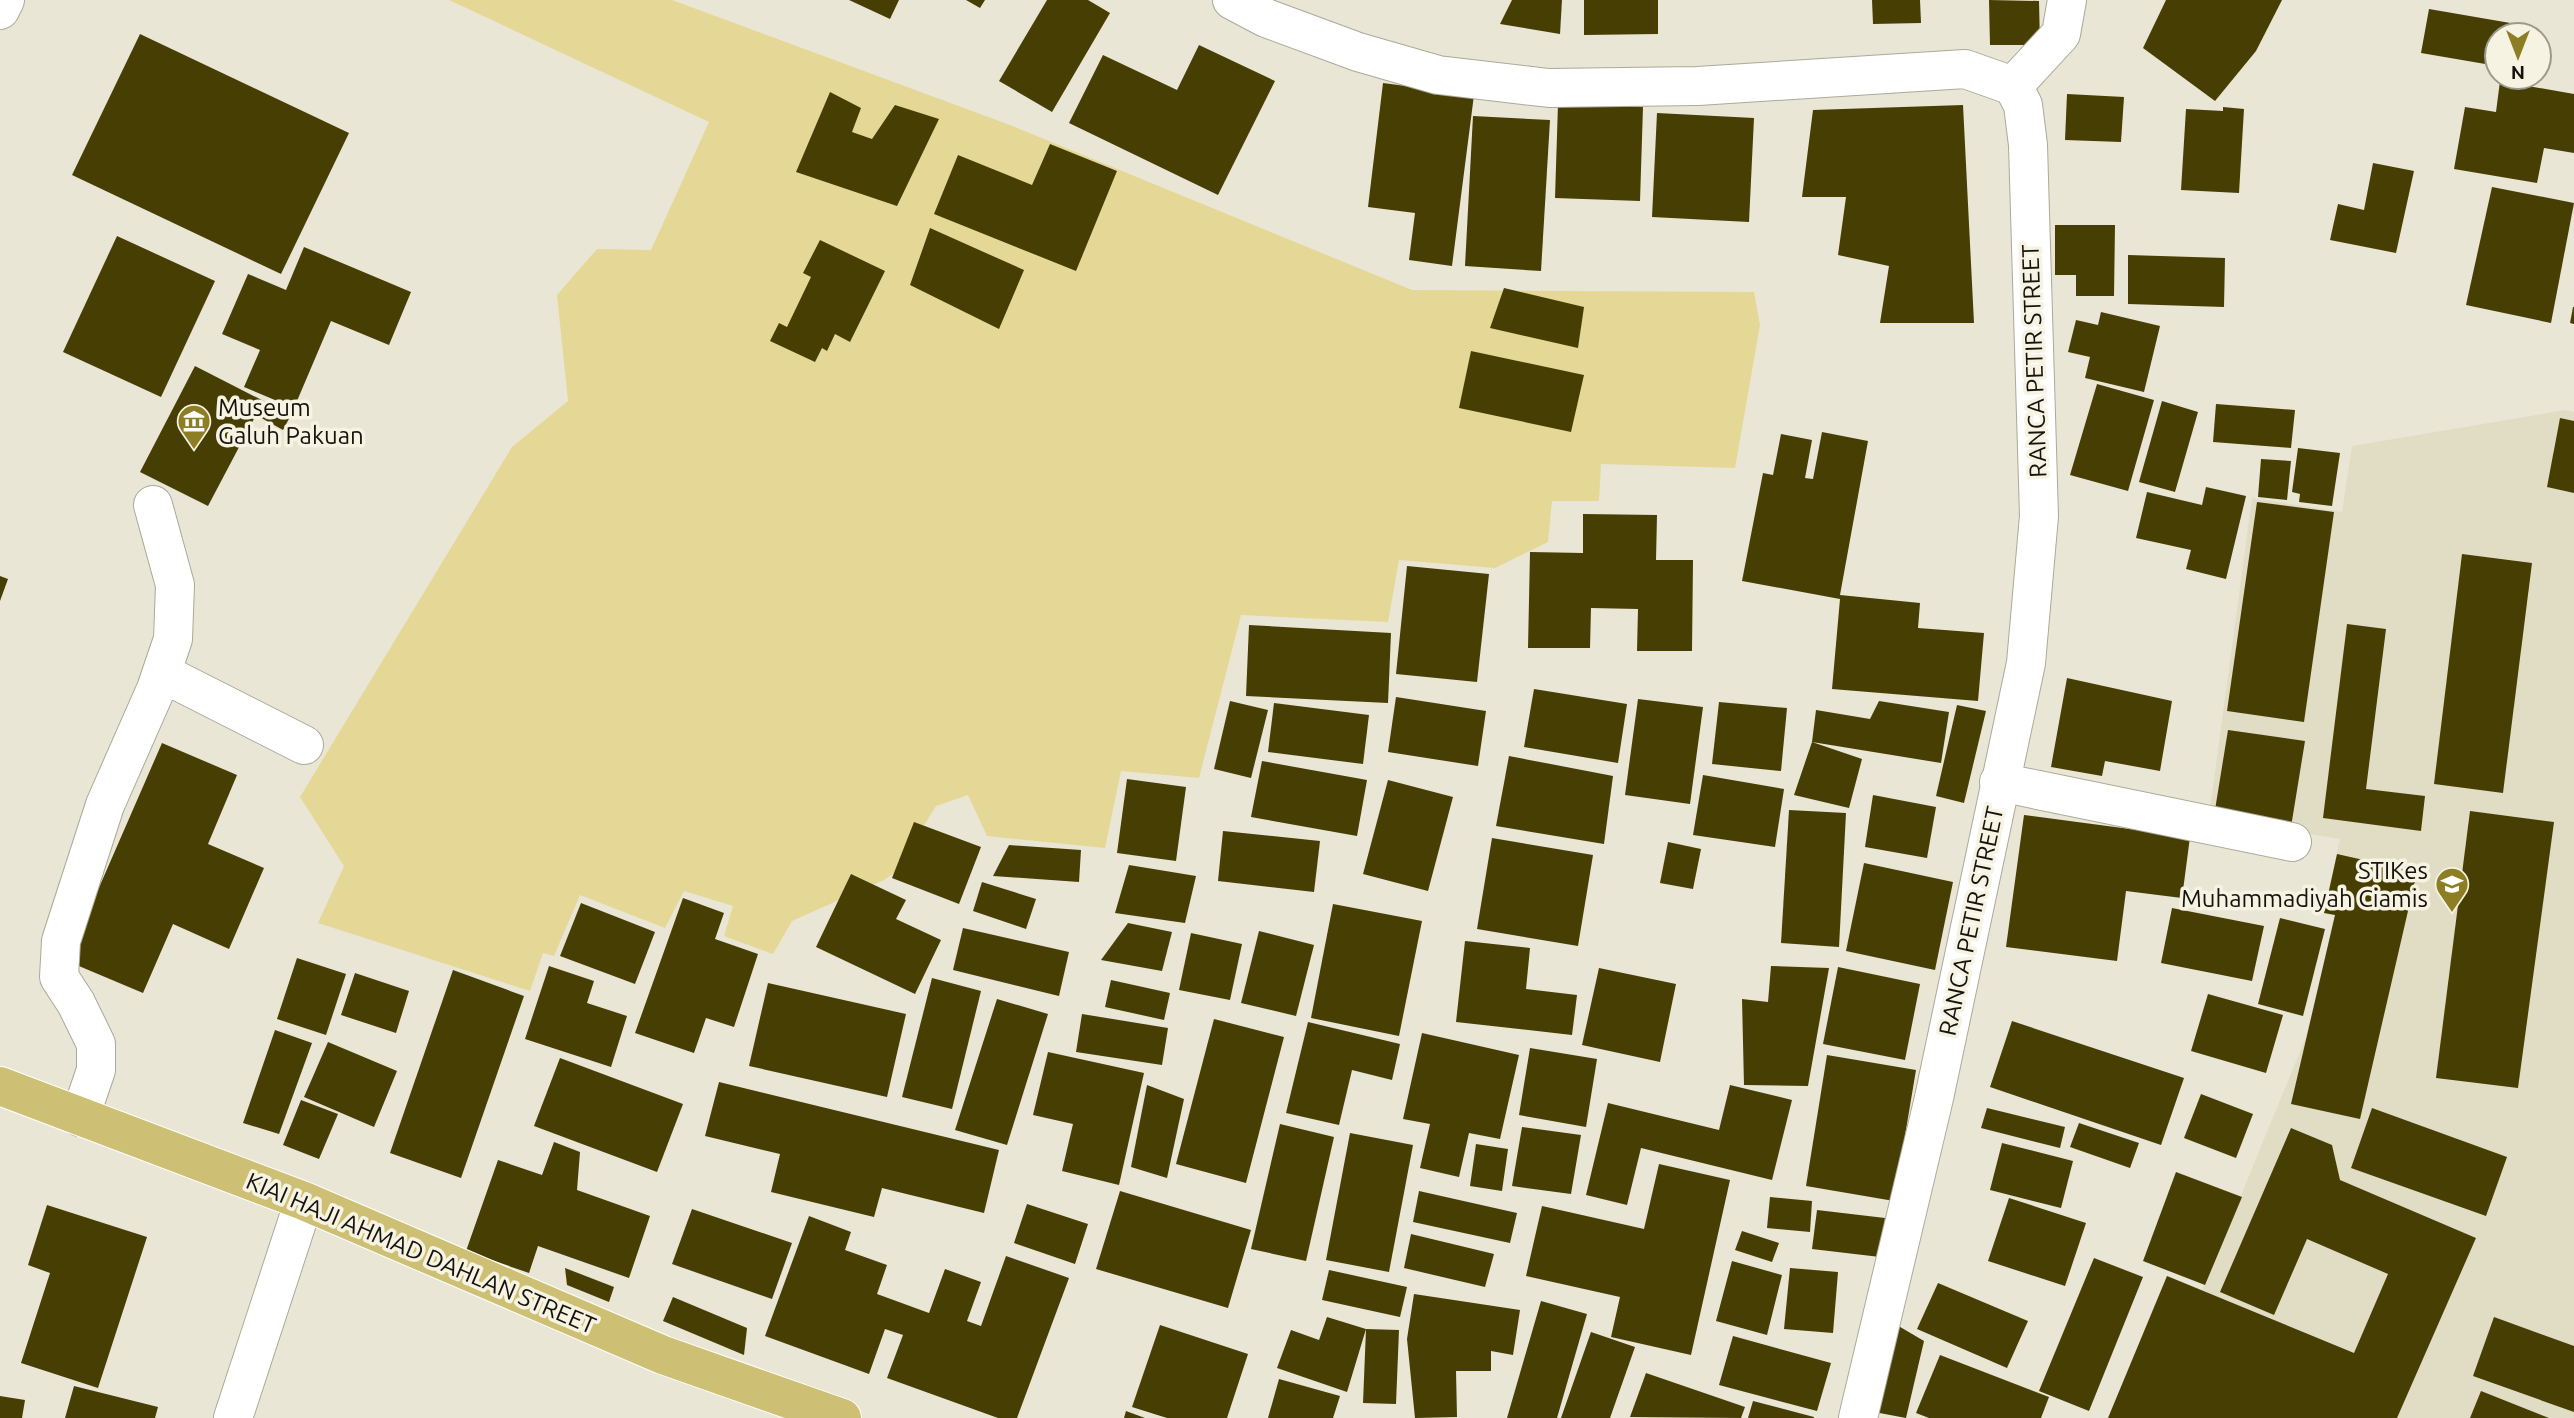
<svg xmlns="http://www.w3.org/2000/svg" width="2574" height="1418" font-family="Ubuntu,sans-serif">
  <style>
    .built { fill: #e1ddc4 }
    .green { fill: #e5d896 }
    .building { fill: #473e04 }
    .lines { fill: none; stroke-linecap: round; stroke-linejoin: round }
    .minor-casing { stroke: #aca999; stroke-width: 40 }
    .major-casing { stroke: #fff; stroke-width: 40 }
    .minor { stroke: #fff; stroke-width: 38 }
    .major { stroke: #cdc074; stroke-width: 38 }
    .labels { text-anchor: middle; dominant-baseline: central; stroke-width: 7; stroke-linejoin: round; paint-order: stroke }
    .street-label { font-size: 24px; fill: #14130d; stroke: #f6f3e2 }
    .poi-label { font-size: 24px; fill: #14130d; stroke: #f6f3e2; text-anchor: start }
  </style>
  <rect width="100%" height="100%" fill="#e9e6d5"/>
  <path class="built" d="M2565,410L2574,412V1418H2108L2167,1276L2202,1290L2306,1037L2335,915L2324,913L2340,839L2209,817L2252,498L2342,512L2352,446Z"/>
  <path class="green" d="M449,0H672L1010,125L1412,290L1754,292L1760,325L1735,468L1601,464L1599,501H1552L1548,542L1495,568L1399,560L1388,622L1241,615L1199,778L1121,771L1105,848L987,836L968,795L936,806L913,843L906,864L884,880L792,921L773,954L724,936L733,906L684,891L665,928L580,895L554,956L543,953L530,991L318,923L344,866L300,797L512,447L568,401L557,295L597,249L651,250L709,122Z"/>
  <g class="building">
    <path d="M849,0H899L890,19Z"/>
    <path d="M966,0H985L980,8Z"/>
    <path d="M1047,0H1088L1110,13L1052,112L999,81Z"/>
    <path d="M1512,0H1562L1560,34L1500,24Z"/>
    <path d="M1584,0H1658V34L1584,35Z"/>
    <path d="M1872,0H1920L1921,23L1873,24Z"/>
    <path d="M1989,0L2039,1L2040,45H1990Z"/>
    <path d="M2166,0H2282L2256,51L2215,101L2143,48Z"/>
    <path d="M2429,9L2522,25L2520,35H2497V66L2421,53Z"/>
    <path d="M140,34L349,133L281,274L72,175Z"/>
    <path d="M1199,45L1275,81L1218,195L1069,123L1103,55L1177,90Z"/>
    <path d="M2500,81L2574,94V153L2544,148L2537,183L2454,169L2465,107L2496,112Z"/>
    <path d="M1383,83L1474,95L1452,266L1409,260L1415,213L1368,207Z"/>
    <path d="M830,92L861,108L852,132L872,139L895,105L939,119L897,206L796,172Z"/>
    <path d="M2067,94L2124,97L2121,142L2065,140Z"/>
    <path d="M1558,104L1643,107L1640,201L1555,198Z"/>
    <path d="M1963,105L1974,323H1880L1889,266L1838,255L1846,197H1802L1813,110Z"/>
    <path d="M2223,107L2244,109L2239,193L2181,190L2186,109L2223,111Z"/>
    <path d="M1657,113L1754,118L1749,222L1652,217Z"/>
    <path d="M1473,116L1550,120L1541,271L1465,266Z"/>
    <path d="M1050,144L1117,171L1076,271L934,214L958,155L1032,185Z"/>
    <path d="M2373,163L2414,171L2396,253L2330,240L2338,204L2364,210Z"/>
    <path d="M2492,187L2574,203L2551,323L2466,305Z"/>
    <path d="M2055,225H2115L2114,296H2076V275H2055Z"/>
    <path d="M930,228L1024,270L999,329L910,285Z"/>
    <path d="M117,236L215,281L161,397L63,352Z"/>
    <path d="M820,240L885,271L850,342L835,334L827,351L822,348L815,362L770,341L779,323L787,327L811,277L803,273Z"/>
    <path d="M304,247L411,292L389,345L331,321L294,408L244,387L260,350L222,334L248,274L286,290Z"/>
    <path d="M2128,255L2225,258L2224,307L2128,304Z"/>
    <path d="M1504,288L1584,307L1578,348L1490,328Z"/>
    <path d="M2573,307H2574V324L2570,323Z"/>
    <path d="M2101,312L2160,326L2144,392L2085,378L2090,357L2068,352L2076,320L2098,325Z"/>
    <path d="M1471,351L1584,375L1571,432L1459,408Z"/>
    <path d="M195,366L291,415L283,430L256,415L208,506L140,472Z"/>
    <path d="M2097,384L2154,400L2128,491L2070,475Z"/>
    <path d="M2162,401L2198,412L2175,492L2139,482Z"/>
    <path d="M2216,404L2295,410L2291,448L2213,442Z"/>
    <path d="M2560,418L2574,421V493L2547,487Z"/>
    <path d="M1822,432L1868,441L1840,595L1920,603L1918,628L1984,633L1978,701L1832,689L1840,599L1742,581L1763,473L1773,475L1781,434L1812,440L1805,478L1813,479Z"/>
    <path d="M2298,448L2340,453L2332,506L2299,502L2300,494L2292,492Z"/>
    <path d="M2261,459L2291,461L2287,500L2258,497Z"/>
    <path d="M2206,487L2246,496L2226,579L2186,569L2191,550L2136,538L2147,492L2202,505Z"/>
    <path d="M2257,502L2334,512L2304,722L2227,711Z"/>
    <path d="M1583,514L1657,515L1656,560H1693L1692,651H1637L1638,609L1591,608L1590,648H1528L1530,552L1583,553Z"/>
    <path d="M2462,554L2532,563L2503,793L2434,784Z"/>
    <path d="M1407,566L1489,574L1477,682L1396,674Z"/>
    <path d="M0,576L8,579L0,601Z"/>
    <path d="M2347,624L2386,629L2366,789L2425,796L2421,831L2323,818Z"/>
    <path d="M1249,625L1391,633L1388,703L1246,696Z"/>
    <path d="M2067,678L2172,701L2160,771L2105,761L2102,776L2051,767Z"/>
    <path d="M1534,689L1627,704L1618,763L1524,747Z"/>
    <path d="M1396,697L1486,711L1478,766L1388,752Z"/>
    <path d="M1638,699L1703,707L1690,804L1625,795Z"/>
    <path d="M1230,701L1268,710L1251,778L1214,769Z"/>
    <path d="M1879,701L1949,712L1941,763L1812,742L1862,759L1849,808L1794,795L1812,742L1816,710L1870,719Z"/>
    <path d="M1719,702L1787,708L1781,771L1712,764Z"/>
    <path d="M1274,703L1369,715L1363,764L1268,752Z"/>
    <path d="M1957,705L1986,711L1964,803L1936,796Z"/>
    <path d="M2228,730L2305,741L2291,827L2214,816Z"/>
    <path d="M162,743L237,775L208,844L264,868L229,949L173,924L143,993L67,961Z"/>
    <path d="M1509,756L1613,776L1604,844L1496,826Z"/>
    <path d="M1262,761L1367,780L1357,836L1251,817Z"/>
    <path d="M1703,775L1784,789L1775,847L1693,835Z"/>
    <path d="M1127,779L1186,787L1176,861L1117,853Z"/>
    <path d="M1388,780L1453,797L1428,891L1363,874Z"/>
    <path d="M1873,795L1936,807L1927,858L1865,847Z"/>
    <path d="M1789,810L1846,813L1839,947L1781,943Z"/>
    <path d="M2470,811L2554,822L2518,1088L2436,1078Z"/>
    <path d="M2024,815L2190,837L2182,898L2126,891L2117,961L2006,947Z"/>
    <path d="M914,822L981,847L959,904L892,878Z"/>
    <path d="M1223,831L1320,841L1314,892L1218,881Z"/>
    <path d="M1492,838L1593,855L1578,946L1477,929Z"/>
    <path d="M1668,842L1701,849L1693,889L1660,883Z"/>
    <path d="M1009,845L1081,850L1079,882L993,876Z"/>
    <path d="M2337,854L2417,872L2360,1119L2291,1104L2335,915L2324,913Z"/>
    <path d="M1864,863L1953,882L1935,970L1846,951Z"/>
    <path d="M1129,865L1196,876L1185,923L1115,913Z"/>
    <path d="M851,874L906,900L896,919L941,940L915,994L816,947Z"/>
    <path d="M982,882L1036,899L1026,929L973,911Z"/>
    <path d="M683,898L724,913L715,939L758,954L734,1027L706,1018L694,1053L635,1033Z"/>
    <path d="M581,903L655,932L635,984L560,956Z"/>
    <path d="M1333,904L1422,921L1399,1036L1311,1018Z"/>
    <path d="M2172,908L2264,926L2252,981L2161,963Z"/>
    <path d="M2280,918L2325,929L2303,1016L2258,1004Z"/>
    <path d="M1128,923L1172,932L1162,971L1101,960Z"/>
    <path d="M963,928L1069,952L1059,996L953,970Z"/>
    <path d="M1259,931L1314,945L1296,1016L1241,1003Z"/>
    <path d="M1191,933L1242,944L1230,1000L1179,990Z"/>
    <path d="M1465,941L1530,948L1526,989L1577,995L1572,1035L1456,1022Z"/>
    <path d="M297,958L346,974L326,1035L277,1019Z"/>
    <path d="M549,966L594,981L587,1003L627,1016L611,1067L525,1039Z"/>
    <path d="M1771,966L1829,968L1808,1086L1744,1085L1742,999L1768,1002Z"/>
    <path d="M1838,967L1920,984L1905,1060L1823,1044Z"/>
    <path d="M1599,968L1676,984L1660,1062L1582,1045Z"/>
    <path d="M453,970L524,996L461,1178L390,1153Z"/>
    <path d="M355,973L409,991L396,1033L341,1015Z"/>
    <path d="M932,978L981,991L952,1109L902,1097Z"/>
    <path d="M1111,980L1170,993L1164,1020L1105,1007Z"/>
    <path d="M768,983L906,1014L887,1097L749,1066Z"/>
    <path d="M2208,994L2283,1015L2266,1073L2191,1051Z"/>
    <path d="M997,999L1048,1014L1007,1145L955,1130Z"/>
    <path d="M1082,1014L1168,1028L1162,1065L1076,1052Z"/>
    <path d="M1214,1019L1284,1037L1246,1183L1176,1164Z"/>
    <path d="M2012,1021L2184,1078L2161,1145L1990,1087Z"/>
    <path d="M1308,1022L1400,1044L1392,1080L1352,1070L1339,1125L1286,1113Z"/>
    <path d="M275,1030L312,1043L279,1134L243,1123Z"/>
    <path d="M1422,1033L1519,1055L1500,1139L1469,1133L1459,1177L1420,1168L1430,1124L1403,1119Z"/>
    <path d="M328,1042L397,1071L374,1127L304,1097Z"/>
    <path d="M1530,1048L1597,1059L1586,1127L1519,1115Z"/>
    <path d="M1048,1052L1144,1073L1119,1185L1062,1171L1073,1124L1033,1115Z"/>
    <path d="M1827,1055L1916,1070L1894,1201L1806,1186Z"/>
    <path d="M560,1058L683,1104L657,1172L534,1126Z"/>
    <path d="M719,1082L999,1150L984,1213L882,1188L874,1217L771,1192L780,1154L705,1136Z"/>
    <path d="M1147,1085L1184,1099L1167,1178L1131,1167Z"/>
    <path d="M1730,1085L1792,1100L1772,1180L1641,1148L1627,1205L1586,1195L1608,1103L1719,1130Z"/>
    <path d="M2201,1094L2253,1114L2236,1158L2184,1138Z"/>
    <path d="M301,1100L338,1114L319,1159L283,1145Z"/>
    <path d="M1987,1108L2065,1127L2060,1148L1981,1128Z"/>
    <path d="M2372,1108L2507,1157L2486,1216L2351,1168Z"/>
    <path d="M2079,1123L2139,1143L2130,1168L2070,1147Z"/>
    <path d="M1280,1124L1334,1137L1306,1261L1251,1249Z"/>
    <path d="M1522,1127L1581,1135L1571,1194L1512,1186Z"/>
    <path d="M2291,1128L2332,1145L2340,1180L2476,1238L2397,1418H2108L2167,1276L2354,1353L2388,1274L2307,1239L2274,1315L2220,1292Z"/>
    <path d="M1350,1133L1413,1145L1389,1272L1326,1260Z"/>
    <path d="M554,1142L580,1152L577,1190L650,1216L629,1278L538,1246L529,1273L466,1251L498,1160L542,1175Z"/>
    <path d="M2002,1143L2073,1161L2061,1208L1990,1190Z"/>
    <path d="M1476,1144L1508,1149L1502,1191L1470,1186Z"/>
    <path d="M1659,1164L1730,1180L1691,1355L1611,1337L1620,1297L1526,1276L1542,1206L1644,1229Z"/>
    <path d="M2176,1172L2242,1197L2205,1285L2143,1261Z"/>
    <path d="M1120,1191L1251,1230L1228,1308L1096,1269Z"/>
    <path d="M1419,1191L1517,1213L1510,1243L1413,1222Z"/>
    <path d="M1770,1197L1812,1201L1810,1232L1767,1228Z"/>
    <path d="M2009,1198L2086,1223L2065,1286L1988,1261Z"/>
    <path d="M1027,1204L1088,1224L1075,1264L1014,1243Z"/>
    <path d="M47,1205L147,1237L98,1388L21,1363L50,1273L28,1265Z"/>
    <path d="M692,1209L792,1243L772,1299L672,1264Z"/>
    <path d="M1817,1210L1885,1218L1880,1257L1812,1249Z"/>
    <path d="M809,1216L851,1232L845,1250L887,1265L877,1294L929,1313L945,1269L981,1282L967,1321L981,1326L1006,1256L1069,1278L1017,1418H998L887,1378L903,1335L885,1329L869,1374L765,1336Z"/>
    <path d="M1742,1231L1779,1243L1772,1262L1735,1250Z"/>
    <path d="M1411,1234L1494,1254L1485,1287L1404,1268Z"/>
    <path d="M2094,1258L2143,1277L2089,1411L2039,1391Z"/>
    <path d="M1732,1261L1782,1275L1767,1335L1716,1321Z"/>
    <path d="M565,1268L614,1287L609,1302L567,1285Z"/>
    <path d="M1790,1268L1838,1272L1833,1333L1784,1329Z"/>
    <path d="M1329,1270L1407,1287L1400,1317L1322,1300Z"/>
    <path d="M1938,1283L2028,1321L2007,1368L1917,1329Z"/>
    <path d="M1414,1294L1520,1310L1513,1355L1491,1351V1371H1456L1457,1417L1415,1418L1407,1339Z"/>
    <path d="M673,1297L747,1328L744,1355L663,1321Z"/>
    <path d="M1541,1301L1587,1314L1557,1418H1507Z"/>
    <path d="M1327,1317L1366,1329L1347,1392L1277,1368L1291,1330L1319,1340Z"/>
    <path d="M2494,1317L2574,1346V1412L2473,1376Z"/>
    <path d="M1890,1321L1924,1341L1906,1418L1869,1411Z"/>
    <path d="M1160,1325L1248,1354L1227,1418H1167L1132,1407Z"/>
    <path d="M1366,1329L1399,1330L1396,1404L1363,1403Z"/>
    <path d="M1591,1332L1635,1347L1610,1418H1561Z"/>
    <path d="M1733,1336L1831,1363L1817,1411L1719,1385Z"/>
    <path d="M1940,1355L2049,1397L2041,1418H1929L1916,1413Z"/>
    <path d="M1646,1373L1745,1407L1741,1418L1630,1417Z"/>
    <path d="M1279,1379L1340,1396L1333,1418H1268Z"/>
    <path d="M74,1386L158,1407L155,1418H65Z"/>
    <path d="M2481,1391L2549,1418H2470Z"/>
    <path d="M0,1396L25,1400L22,1418H0Z"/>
    <path d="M1753,1401L1814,1417V1418H1748Z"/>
    <path d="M1126,1411L1145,1418H1124Z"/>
  </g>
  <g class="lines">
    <defs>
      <g id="minor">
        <path d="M1232,0L1266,18L1358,52L1438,75L1549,88L1698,86L1965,69L2013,86L2023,105L2028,145L2039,516L2026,663L1934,1098L1858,1418"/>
        <path d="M0,10L5,0"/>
        <path d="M2013,86L2061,34L2067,0"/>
        <path d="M162,673L304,745"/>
        <path d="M1999,782L2292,842"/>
        <path d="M80,1117L96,1070V1044L76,1003L59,977L61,941L105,805L156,689L173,639L175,585L153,505"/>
        <path d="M233,1418L304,1201"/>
      </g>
      <path id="major" d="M0,1086L304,1201L663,1355L842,1418"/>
    </defs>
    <use href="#minor" class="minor-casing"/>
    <use href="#major" class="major-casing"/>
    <use href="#minor" class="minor"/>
    <use href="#major" class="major"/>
  </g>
  <defs>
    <symbol id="museum-pin" viewBox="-11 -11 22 30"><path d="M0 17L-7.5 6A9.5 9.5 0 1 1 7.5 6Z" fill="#8d7d23" stroke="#f6f3e2"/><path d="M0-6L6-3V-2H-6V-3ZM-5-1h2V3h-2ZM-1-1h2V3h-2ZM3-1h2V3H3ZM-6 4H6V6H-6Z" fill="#fff"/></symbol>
    <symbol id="university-pin" viewBox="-11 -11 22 30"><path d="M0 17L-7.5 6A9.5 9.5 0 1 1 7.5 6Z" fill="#8d7d23" stroke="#f6f3e2"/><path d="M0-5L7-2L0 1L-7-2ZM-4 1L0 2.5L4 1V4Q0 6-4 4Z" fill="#fff"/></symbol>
  </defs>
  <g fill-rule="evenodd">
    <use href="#museum-pin" x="175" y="402" width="38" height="52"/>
    <use href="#university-pin" x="2433" y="865" width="38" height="52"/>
  </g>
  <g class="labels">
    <g class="street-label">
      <text transform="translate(2034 361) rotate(-92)">RANCA PETIR STREET</text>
      <text transform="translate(1971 921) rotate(-78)">RANCA PETIR STREET</text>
      <text transform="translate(421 1253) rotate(23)">KIAI HAJI AHMAD DAHLAN STREET</text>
    </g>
    <g class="poi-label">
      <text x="218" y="407">Museum<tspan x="218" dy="28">Galuh Pakuan</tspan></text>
      <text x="2428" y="870" text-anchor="end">STIKes<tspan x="2428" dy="28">Muhammadiyah Ciamis</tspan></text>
    </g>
  </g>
  <g transform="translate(2518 56) rotate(180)"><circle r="33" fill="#f6f3e2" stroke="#9c998d" stroke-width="2"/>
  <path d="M0-5L12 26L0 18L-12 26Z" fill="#8d7d23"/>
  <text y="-10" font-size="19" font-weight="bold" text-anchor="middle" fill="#14130d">N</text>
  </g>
</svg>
